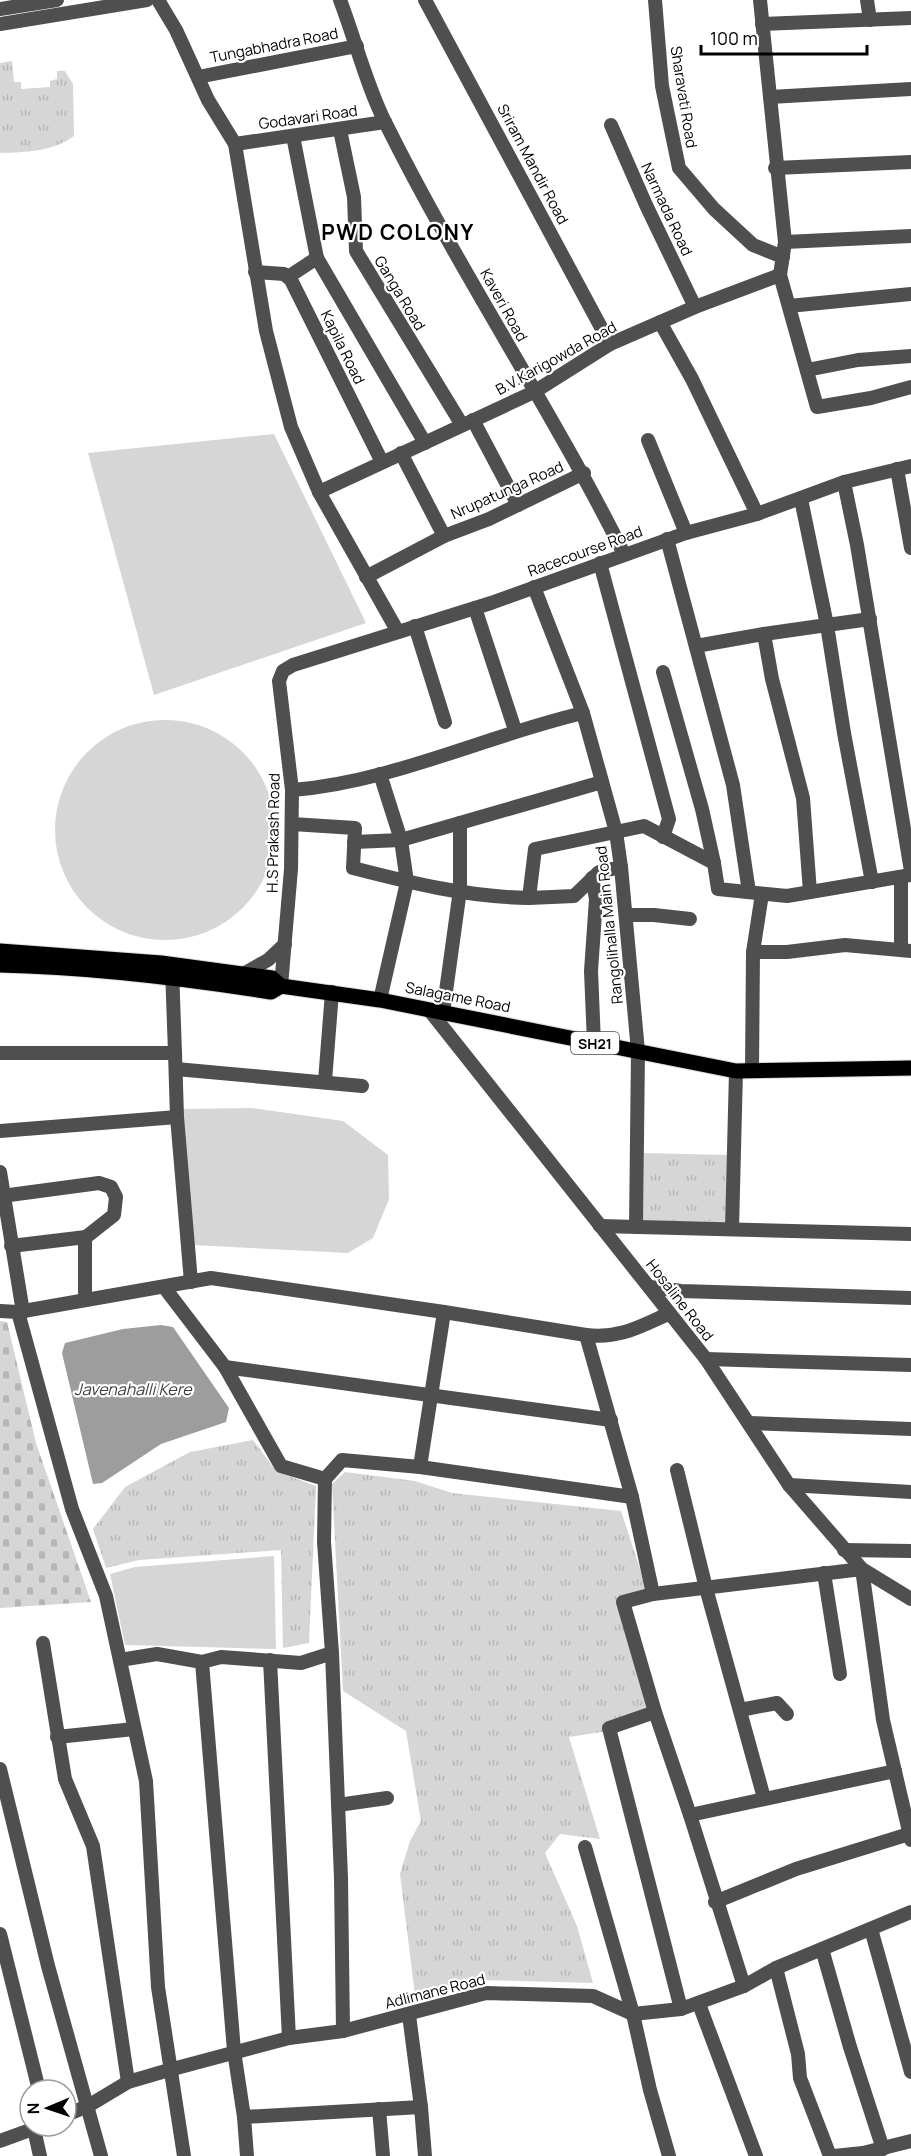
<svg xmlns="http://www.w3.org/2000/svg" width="911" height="2156" font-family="Manrope,sans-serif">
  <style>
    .grass { fill: url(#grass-tufts) }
    .cemetery { fill: url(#cemetery-stones) }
    .pitch { fill: #d6d6d6 }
    .water { fill: #9d9d9d }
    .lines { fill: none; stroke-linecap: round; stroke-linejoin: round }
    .major-casing { stroke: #dbdbdb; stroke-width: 17 }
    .minor { stroke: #4f4f4f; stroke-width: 14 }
    .major { stroke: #000; stroke-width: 15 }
    .labels { text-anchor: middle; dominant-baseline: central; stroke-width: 4.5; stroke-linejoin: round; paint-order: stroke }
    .shield { fill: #fff; stroke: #4c4c4c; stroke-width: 1.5 }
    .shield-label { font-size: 14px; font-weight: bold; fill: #000 }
    .street-label { font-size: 15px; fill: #000; stroke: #fff }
    .water-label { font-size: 16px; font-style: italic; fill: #3e3e3e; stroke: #fff }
    .district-label { font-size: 21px; font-weight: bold; letter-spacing: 1.5px; fill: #000; stroke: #fff }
  </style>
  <defs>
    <pattern id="grass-tufts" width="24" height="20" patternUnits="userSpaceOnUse" patternTransform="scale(1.5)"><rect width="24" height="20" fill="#d6d6d6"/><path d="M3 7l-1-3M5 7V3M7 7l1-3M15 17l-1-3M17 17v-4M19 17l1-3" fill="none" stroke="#b6b6b6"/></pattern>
    <pattern id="cemetery-stones" width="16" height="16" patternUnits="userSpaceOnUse" patternTransform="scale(1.5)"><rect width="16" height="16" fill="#d6d6d6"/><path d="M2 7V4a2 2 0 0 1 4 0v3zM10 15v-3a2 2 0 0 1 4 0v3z" fill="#b6b6b6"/></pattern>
  </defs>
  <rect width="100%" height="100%" fill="#fff"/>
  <g class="grass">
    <path d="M12,61L14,82H21V89L50,87V81L57,79V71H65L73,84L74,136C52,152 26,152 0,153V63Z"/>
    <path d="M644,1153L727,1155L726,1222L643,1221Z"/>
    <path d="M253,1440L276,1471L316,1486L309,1643L283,1648L281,1550L139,1560L106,1568L93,1529L125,1487L190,1452Z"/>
    <path d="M345,1472L415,1481L452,1493L621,1511L647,1590L619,1608L650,1709L602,1732L569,1737L600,1839L560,1834L545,1853L577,1926L593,1983L477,1980L415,1995L400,1874L410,1841L421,1821L406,1731L343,1691L332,1484Z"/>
  </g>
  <path class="cemetery" d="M0,1321L7,1322L36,1443L91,1602L0,1608Z"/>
  <g class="pitch">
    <path d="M274,434L366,623L154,695L88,453Z"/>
    <circle cx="165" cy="830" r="110"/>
    <path d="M252,1108L343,1121L388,1155L389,1199L373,1238L348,1253L192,1245L182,1109Z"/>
    <path d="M274,1556L276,1649L125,1645L110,1574L135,1567Z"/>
  </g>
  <path class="water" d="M161,1325L173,1327L229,1408L226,1422L161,1444L102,1483L93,1484L62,1353L65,1343L123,1329Z"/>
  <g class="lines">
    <defs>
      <g id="major">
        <path d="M0,951L161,963L272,978L281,986L380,1000L736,1071L911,1068"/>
        <path d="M0,965C91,967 182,978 271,992L281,986"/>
      </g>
    </defs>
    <use href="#major" class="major-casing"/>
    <g class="minor">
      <path d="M158,0L176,30L208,100L235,144L266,331L291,427L319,492L398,632"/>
      <path d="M340,0C355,39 367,87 386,124C459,271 551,408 624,554"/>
      <path d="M425,0L610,344"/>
      <path d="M655,0L662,86L679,168L714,209L753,245L783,257"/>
      <path d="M760,0L785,242L780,275L817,407L871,398L911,387"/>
      <path d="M867,0L870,20"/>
      <path d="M0,9L57,0"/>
      <path d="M0,24L147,0"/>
      <path d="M762,24L911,18"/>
      <path d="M198,77L357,46"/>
      <path d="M770,97L911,89"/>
      <path d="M611,125L646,205L695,307"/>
      <path d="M340,130L354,197L356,251L462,425"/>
      <path d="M293,136L317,258L425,443"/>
      <path d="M235,144L385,122"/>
      <path d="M775,168L911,162"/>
      <path d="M785,242L911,236"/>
      <path d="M255,272L284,274L291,280L382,462"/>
      <path d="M288,277L317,258"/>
      <path d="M789,306L911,294"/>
      <path d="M660,322L692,379L757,514"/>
      <path d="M807,370L858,360L911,356"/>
      <path d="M473,420L518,505"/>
      <path d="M648,440L686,533"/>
      <path d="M401,453L444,536"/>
      <path d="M897,469L911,548"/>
      <path d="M844,482L857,545L911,871"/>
      <path d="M319,492L534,392L610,344L695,307L780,275"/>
      <path d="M667,539L733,785L749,892"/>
      <path d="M600,563L669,819L663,837"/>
      <path d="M366,577L444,536L489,519L584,473"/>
      <path d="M534,587L583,713"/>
      <path d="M475,608L515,730"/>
      <path d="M870,619L827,625L844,733L872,882"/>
      <path d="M415,626L445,722"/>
      <path d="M764,634L827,625L801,499"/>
      <path d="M696,646L764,634L772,679L803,798L810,892"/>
      <path d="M663,672L702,809L714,863"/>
      <path d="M380,774L401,840L407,882L380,1000"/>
      <path d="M292,790C392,782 485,736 583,713L616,832L621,867L638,1051L636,1227"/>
      <path d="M292,824L355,828L353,868C411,883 468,897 529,898L535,849L644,826L714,863L718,889L787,896L911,875"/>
      <path d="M354,842L401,840L602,782"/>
      <path d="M901,877V950"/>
      <path d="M592,878L596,899L591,971L594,1043"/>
      <path d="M762,894L753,952H787L845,945L911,951"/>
      <path d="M529,898L574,896L599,872L621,867"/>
      <path d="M626,915H654L690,919"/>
      <path d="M243,974L268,960L285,944"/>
      <path d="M281,986L291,869L292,790L279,681L283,671L293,665L491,603L686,533L757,514L844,482L911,466"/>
      <path d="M430,1011L706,1359L789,1485L862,1569L911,1599"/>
      <path d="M443,1013L460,890V823"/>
      <path d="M0,1053H175L172,969"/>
      <path d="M175,1053L177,1117L191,1282"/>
      <path d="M176,1069L362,1086"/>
      <path d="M752,1070L753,952"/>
      <path d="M325,1081L332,992"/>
      <path d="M0,1131L177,1117"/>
      <path d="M0,1172L23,1312"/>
      <path d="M2,1196L99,1183L111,1187L116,1197L114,1215L86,1237L85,1242V1299"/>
      <path d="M600,1226L911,1234"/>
      <path d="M732,1229L736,1071"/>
      <path d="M11,1246L86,1237"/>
      <path d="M164,1287L225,1367L611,1420"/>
      <path d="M650,1287L681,1291L911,1298"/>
      <path d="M0,1311L18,1312L72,1509L106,1596L146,1781L158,1987L184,2156"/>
      <path d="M18,1312L211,1278L444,1312L420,1467"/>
      <path d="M444,1312L586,1335"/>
      <path d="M668,1314C639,1327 619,1339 586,1335L632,1497L653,1594L623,1602L655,1712L609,1728L681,2009"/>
      <path d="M706,1359L911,1365"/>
      <path d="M225,1367L281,1466L325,1479"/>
      <path d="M749,1423L911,1429"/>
      <path d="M677,1470L706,1588L764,1798"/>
      <path d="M789,1485L911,1492"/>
      <path d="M844,1550L911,1551"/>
      <path d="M824,1573L840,1674"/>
      <path d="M653,1594L862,1569L883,1720L911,1840"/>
      <path d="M43,1643L65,1779L93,1846L128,2082"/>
      <path d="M332,1653L341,1878L343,2031"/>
      <path d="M120,1660L157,1654L202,1662"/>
      <path d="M270,1660L289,2038"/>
      <path d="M740,1710L777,1703L787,1714"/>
      <path d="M655,1712L690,1815"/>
      <path d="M57,1737L134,1729"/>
      <path d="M0,1769L48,1966L101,2156"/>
      <path d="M338,1805L387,1798"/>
      <path d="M585,1847L633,2014L650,2090L669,2156"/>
      <path d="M715,1902L796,1869L909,1834"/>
      <path d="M871,1929L911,2072"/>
      <path d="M0,1934L39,2090"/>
      <path d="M822,1949L850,2047L883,2149"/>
      <path d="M776,1968L798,2054L800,2078L830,2156"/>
      <path d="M744,1986L690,1815L895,1771"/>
      <path d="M699,2004L756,2156"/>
      <path d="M409,2015L421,2107"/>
      <path d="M379,2109L383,2156"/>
      <path d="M66,2115L88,2106L128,2082L169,2070L289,2038L343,2031L486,1993L593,1996L633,2014L681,2009L744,1986L776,1968L911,1912"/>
      <path d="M244,2117L421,2107L425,2156"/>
      <path d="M34,2129L40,2156"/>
      <path d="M0,2141L41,2126"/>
      <path d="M247,2156L244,2117L234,2051L202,1662L221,1657L301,1663L332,1653L324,1542L325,1479L342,1460L420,1467L632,1497"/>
      <path d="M834,2156L863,2153L911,2141"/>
    </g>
    <use href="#major" class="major"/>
  </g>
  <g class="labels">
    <rect class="shield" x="571" y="1032" width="48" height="22" rx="4.5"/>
    <g class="shield-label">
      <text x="595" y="1043">SH21</text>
    </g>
    <g class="street-label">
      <text transform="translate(274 45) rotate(-11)">Tungabhadra Road</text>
      <text transform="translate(684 97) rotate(81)">Sharavati Road</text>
      <text transform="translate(308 117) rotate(-8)">Godavari Road</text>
      <text transform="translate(533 164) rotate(62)">Sriram Mandir Road</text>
      <text transform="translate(667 209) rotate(65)">Narmada Road</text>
      <text transform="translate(400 293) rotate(59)">Ganga Road</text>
      <text transform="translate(504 305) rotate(61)">Kaveri Road</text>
      <text transform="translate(343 347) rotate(64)">Kapila Road</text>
      <text transform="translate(556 358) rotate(-29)">B.V.Karigowda Road</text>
      <text transform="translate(507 490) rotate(-24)">Nrupatunga Road</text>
      <text transform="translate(585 551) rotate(-20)">Racecourse Road</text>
      <text transform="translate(273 833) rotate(-89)">H.S Prakash Road</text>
      <text transform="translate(609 925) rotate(-96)">Rangolihalla Main Road</text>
      <text transform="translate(458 997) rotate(11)">Salagame Road</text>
      <text transform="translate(680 1300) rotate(52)">Hosaline Road</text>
      <text transform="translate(435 1991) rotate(-14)">Adlimane Road</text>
    </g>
    <g class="water-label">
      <text x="133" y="1389">Javenahalli Kere</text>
    </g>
    <g class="district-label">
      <text x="398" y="232">PWD COLONY</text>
    </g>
  </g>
  <g transform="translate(48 2108) rotate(268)"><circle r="28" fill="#ffffff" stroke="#999999" stroke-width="1.5"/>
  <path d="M0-4.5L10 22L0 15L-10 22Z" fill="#000000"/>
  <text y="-9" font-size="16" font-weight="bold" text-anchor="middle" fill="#000000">N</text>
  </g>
  <path d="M701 45v9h166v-9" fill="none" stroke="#000000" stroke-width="3"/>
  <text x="710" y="45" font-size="18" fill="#000000" stroke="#ffffff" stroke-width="4.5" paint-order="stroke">100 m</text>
</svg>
